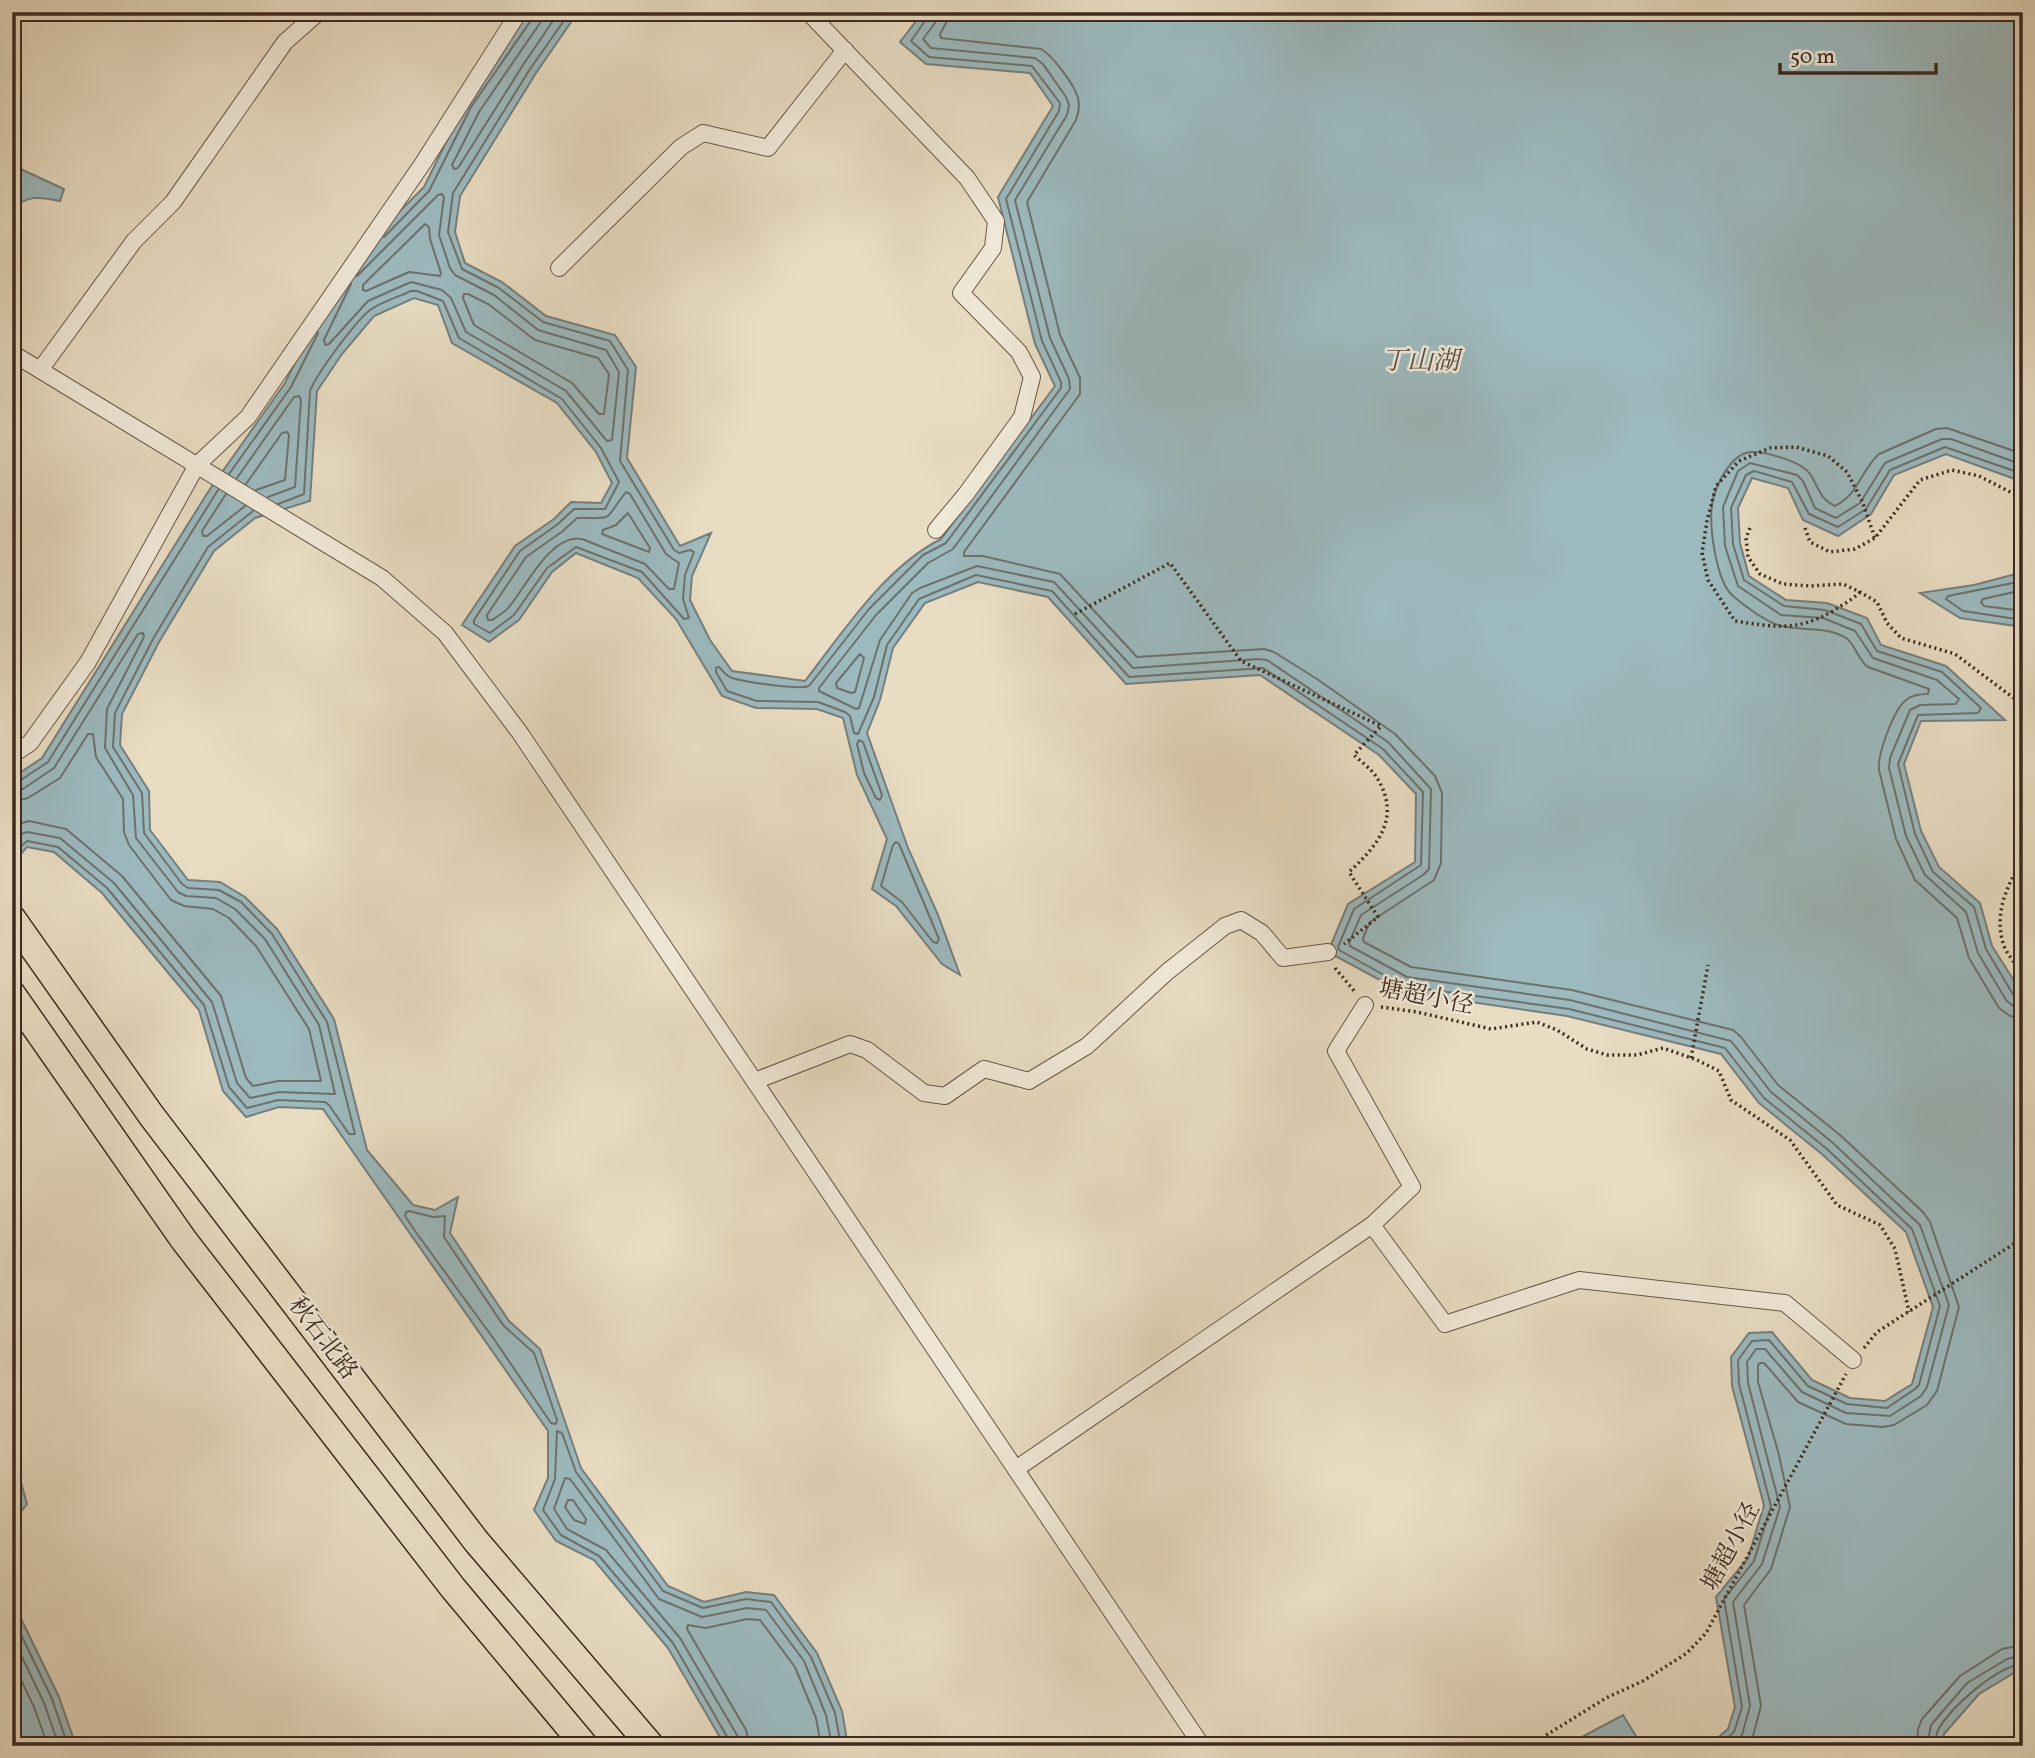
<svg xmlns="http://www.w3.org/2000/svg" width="2035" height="1758" font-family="Vollkorn,'Noto Serif SC',serif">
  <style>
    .water { fill: #9cb9be; stroke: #767f7e; stroke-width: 2 }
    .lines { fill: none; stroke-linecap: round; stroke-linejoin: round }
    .shore { stroke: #6c716e; stroke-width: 2 }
    .minor-casing { stroke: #675647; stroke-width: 18 }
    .primary-casing { stroke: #3c291e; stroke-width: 29 }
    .path { stroke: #3c291e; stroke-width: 3.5; stroke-dasharray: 2 3.5; stroke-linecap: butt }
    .minor { stroke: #f0e8d7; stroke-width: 16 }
    .primary { stroke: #e8dcc2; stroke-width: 26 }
    .labels { text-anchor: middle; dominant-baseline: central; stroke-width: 5; stroke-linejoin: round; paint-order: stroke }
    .street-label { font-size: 24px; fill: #3c291e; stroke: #f0e8d7 }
    .water-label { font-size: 26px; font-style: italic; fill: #544d46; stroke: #f0e8d7 }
  </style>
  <rect width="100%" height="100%" fill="#e8dcc2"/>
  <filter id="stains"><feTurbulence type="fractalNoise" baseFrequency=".00286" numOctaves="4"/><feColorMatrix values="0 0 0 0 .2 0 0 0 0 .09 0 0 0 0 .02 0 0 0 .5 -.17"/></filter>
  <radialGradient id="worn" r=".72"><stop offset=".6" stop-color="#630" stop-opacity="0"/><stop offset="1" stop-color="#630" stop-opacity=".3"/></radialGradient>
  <g class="water">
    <path d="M528,12H578L536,73L460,196L455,232L465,263L502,282L546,316L615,335L636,367L627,458L680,546L711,533L692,576L690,600L710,640L732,671L805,681C843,632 885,567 941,539L1055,386L1035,344L998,197L1053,106L1030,73L926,64L900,42L923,12H2023V482L1946,454L1894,475L1871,514L1838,536L1803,520L1788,488L1752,478L1738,508L1740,543L1749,576L1786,600L1827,603L1867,618L1881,645L1946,666L2005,720L1921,721L1904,764L1921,831L1939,867L1980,903L1992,946L2023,995V1671L2014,1673L1979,1694L1944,1734L1942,1746H1708L1728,1729L1735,1707L1716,1597L1748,1558L1764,1505L1732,1386L1731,1357L1749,1333L1772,1332L1812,1380L1850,1398L1885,1401L1912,1384L1933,1307L1906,1232L1823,1155L1759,1103L1721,1054L1567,1016L1402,992L1328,952L1348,904L1415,862L1416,794L1379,755L1260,675L1126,684L1048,597L978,582L925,603L893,648L880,700L867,733L908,848L938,915L960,975L942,964L896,906L872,889L887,839L857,775L843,718L817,709L756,708L722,696L676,619L638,578L576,553L552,572L519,620L489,642L462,625L515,546L554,519L571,502L601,503L612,483L596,452L557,403L452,343L438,305L414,298L374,316L342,354L317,391L310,501L255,518L214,551L159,642L122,714L120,745L149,791L150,830L188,880L220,882L245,897L277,929L334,1019L367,1150L413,1205L435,1210L458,1197L450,1233L509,1321L540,1349L581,1468L668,1586L704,1602L746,1592L774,1595L817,1653L842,1711L848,1746H725L668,1648L594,1560L556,1541L534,1510L548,1478V1431L323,1109L279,1107L246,1117L223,1091L199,1010L102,893L54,852L27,847L12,864V778L42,758L208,492L285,383L341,270L424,187L465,104Z"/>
    <path d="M12,165L64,189L60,201C41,197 25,194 12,211Z"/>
    <path d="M2023,572V627L1960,618L1920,593L1974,585Z"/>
    <path d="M12,1426L13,1454L27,1504L12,1523Z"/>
    <path d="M12,1600L59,1697L76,1746H12Z"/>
    <path d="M1623,1715L1642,1746H1565Z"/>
  </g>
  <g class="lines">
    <g class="shore">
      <path d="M542,12L540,23L479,112L452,165L454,169L458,168L523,65L559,12"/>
      <path d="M928,12L927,18L911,41L929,57L1032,66L1060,103L1059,111L1006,199L1042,341L1061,382V388L946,543L923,555L869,609L809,686C798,690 745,682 732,678C726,676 723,671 719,667L716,668V672L727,691L757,701L818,702L845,712L850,716L854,733L858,734L874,697L887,645L919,599L976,575L1052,591L1129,677L1263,668L1383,749L1423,792L1421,865L1354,909L1338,947L1339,950L1404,986L1569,1009L1725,1048L1764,1098L1827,1149L1912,1229L1940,1306L1919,1385L1915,1389L1887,1408L1847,1404L1808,1386L1769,1340L1752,1341L1738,1360L1739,1384L1771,1506L1754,1561L1724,1599L1742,1707L1734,1732L1718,1746"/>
      <path d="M937,12L935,23L923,39L931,48L1035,58L1043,64L1066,97L1069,105L1067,115L1015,200L1050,338L1069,379L1070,389L953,549L928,563L876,615L819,688V691L856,709L859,708L880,640L912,593L920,588L977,566L1054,582L1133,668L1258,659L1267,660L1388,742L1431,789L1429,869L1423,875L1361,915L1349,943L1350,946L1407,977L1570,1000L1731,1041L1771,1092L1833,1143L1920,1225L1949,1305L1927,1387L1921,1396L1890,1416L1846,1413L1802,1392L1765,1349H1756L1747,1362L1748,1383L1780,1507L1762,1564L1733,1602L1750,1706L1742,1735L1732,1746"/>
      <path d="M947,12L946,23L940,34L941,38L1041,49C1053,56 1074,84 1078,98C1080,106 1079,112 1076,120L1027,202L1060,335L1080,378V394L964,552V556H983L1060,574L1137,657L1264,649L1274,652L1317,679L1395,734L1435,776L1442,793L1441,863L1434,880L1370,922L1363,938L1364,942L1411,967L1572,990L1733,1030L1741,1037L1778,1085L1840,1135L1923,1212L1930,1222L1959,1307L1937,1391L1927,1405L1894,1425L1883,1427L1846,1424L1798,1402L1764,1363H1760L1758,1365V1382L1779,1455L1790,1507L1771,1569L1744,1605L1761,1706L1753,1736L1747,1746"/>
      <path d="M425,224L429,227L430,239L441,273L440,276L409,272L366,291L363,290V285Z"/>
      <path d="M384,237L429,191L471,107L532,19L533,12"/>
      <path d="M351,284L324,340L325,345L329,344L368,301L411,282L442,290L451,298L466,332L566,391L607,441L612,440L619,372L606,350L538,330L494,295L455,275L450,268L439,235L444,197L442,194L438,195L357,276"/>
      <path d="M464,294H468L488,304L535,340L598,358L609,374L604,414H599L572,383L474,325L463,298Z"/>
      <path d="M2023,454L1947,428L1936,429L1879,454C1860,471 1860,493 1835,506C1819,499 1819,487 1810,474C1802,462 1765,451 1751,452C1731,453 1715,486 1712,504C1709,526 1716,582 1733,596C1745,606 1764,620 1778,625C1801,632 1824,625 1846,638C1855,644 1858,660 1868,667L1929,689L1928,694C1920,694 1912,695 1906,700C1894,709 1877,755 1879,770L1896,839L1915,880L1957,918L1969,958L1999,1008L2010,1016L2023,1019"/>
      <path d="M2023,465L1951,439H1942L1885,463L1860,503L1836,518L1815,508L1803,481L1797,475L1750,463L1738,471L1723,507L1725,546L1738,586L1781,615L1823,618L1855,631L1873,658L1937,680L1959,699L1956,704L1920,705L1910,710L1890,758L1889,768L1906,836L1925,875L1966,912L1978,953L2006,1000L2013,1006L2023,1008"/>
      <path d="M229,474L291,387L318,333"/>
      <path d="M2023,474L1945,447L1890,470L1866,509L1838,527L1809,514L1792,482L1754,471L1746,475L1731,508L1733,544L1744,580L1784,606L1825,610L1861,624L1877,651L1942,672L1981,708L1978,713L1918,715L1898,764L1915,834L1933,872L1974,907L1986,949L2014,996L2023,999"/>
      <path d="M237,478L294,397L299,396L301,400L295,487L268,497"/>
      <path d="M246,484L282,433L287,432L289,435L285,480L256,490"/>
      <path d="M626,492L630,494L666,554L679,563L674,589H669L645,564L582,539C551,533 526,587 509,607C505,612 498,616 492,620H488L487,615L526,557L563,531L577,518C617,518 602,522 626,492Z"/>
      <path d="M226,494L202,531L203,536H207L245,506"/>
      <path d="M278,504L304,494L310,391C317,373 355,322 370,310C381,302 398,297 411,291H417L443,301L459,338L562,399L601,448L619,482L605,509H574L558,524L520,551L474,620V624L490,633L514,615L547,568L576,547L642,572L684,619L689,618L683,599L685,575L694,552L690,550L679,553L674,550L620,461L628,370L610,341L543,322L499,288L462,269L448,232L453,193L530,69L570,12"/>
      <path d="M628,513L650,548L649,552L602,534L603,530L616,525Z"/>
      <path d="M2023,581L1948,596L1946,599L1963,611L2023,620"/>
      <path d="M2023,590L1983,599L1981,602L1984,606L2023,611"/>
      <path d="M860,654L864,658L855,692L851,693L837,688L836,683Z"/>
      <path d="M859,740L863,742L882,795L880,800L876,798L864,773L857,744Z"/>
      <path d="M12,783L18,782L48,762L218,490"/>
      <path d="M12,792L23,789L54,768L138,634L143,633L144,637L107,709L105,748L133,795L136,838L178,892L186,896L216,898L235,909L265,939L319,1025L335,1094L279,1092L250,1098L237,1083L212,1002L114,883L60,838L27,832L19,835L12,841"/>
      <path d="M12,802L28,798L60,778L88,734H93L96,757L123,799L124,832L129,845L171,900L184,906L213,909L229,918L256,946L309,1029L321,1081H278L253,1086L246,1078L221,996L122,876L66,829L29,821L12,826"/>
      <path d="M896,842L899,844L939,939L937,943L933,942L902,902L881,886L893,845Z"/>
      <path d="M12,854L27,841L58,847L107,888L204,1005L229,1087L247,1108L278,1100L325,1102L329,1105L349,1134H355L327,1022L272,934L241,902L219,890L188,888L182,884L144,833L142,793L113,747L115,713L153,639L208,547L253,511"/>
      <path d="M409,1211L433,1217L445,1216L444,1237L503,1325L534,1353L557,1420L556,1424L551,1423L496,1342L415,1231L405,1216L406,1212Z"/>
      <path d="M568,1500H573L586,1519L585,1524L574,1520L565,1507Z"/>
      <path d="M12,1616L52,1699L68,1746"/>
      <path d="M12,1636L44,1703L59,1746"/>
      <path d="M12,1661L34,1707L48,1746"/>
      <path d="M730,1746L729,1740L673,1643L599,1556L561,1535L543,1510L555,1479L557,1431L562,1433L576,1472L663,1591L703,1608L746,1599L771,1602L811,1657L835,1713L841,1746"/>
      <path d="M739,1746L737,1735L680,1638L606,1550L567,1529L554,1509L565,1478L570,1479L659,1599L702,1617L747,1608L766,1610L804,1661L826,1715L832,1746"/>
      <path d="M750,1746L746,1730L687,1629L688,1625L706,1628L747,1619L760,1620L795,1667L816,1718L821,1746"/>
      <path d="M1917,1746L1918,1729L1922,1719L1960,1676L2002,1649L2023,1645"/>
      <path d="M1927,1746L1931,1725L1967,1683L2007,1659L2023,1655"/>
      <path d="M1936,1746C1936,1741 1936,1734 1938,1730C1951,1707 1997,1666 2023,1664"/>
    </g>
    <defs>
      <g id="minor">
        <path d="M808,12L967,178L996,221L993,248L961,293L1019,352L1032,377L1022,417L966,494L936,530"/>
        <path d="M559,268L681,147L703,133L768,148L845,50"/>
        <path d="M12,353L382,578L445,633L520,733L1202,1746"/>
        <path d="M40,370L134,241L173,202L285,42L319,12"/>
        <path d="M12,755L30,743L88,662L197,465L248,417L423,163L519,12"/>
        <path d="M1365,1005L1336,1051L1412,1187L1372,1225"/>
        <path d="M755,1081L850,1044L867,1050L924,1093L945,1096L984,1069L1029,1081L1087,1046L1167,972L1225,926L1241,920L1262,933L1283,958L1328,952"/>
        <path d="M1016,1469L1372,1225L1445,1324L1579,1280L1785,1303L1853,1360"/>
      </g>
      <g id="primary">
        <path d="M12,918L151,1115L476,1541L651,1746"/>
        <path d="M12,994L183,1239L453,1588L585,1746"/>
      </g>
    </defs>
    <use href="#minor" class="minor-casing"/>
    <use href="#primary" class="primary-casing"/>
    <g class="path">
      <path d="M1750,528L1746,538L1748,557L1760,574L1783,584L1810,586L1843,584L1860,592L1877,602L1887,623L1901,638L1955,654L2023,705"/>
      <path d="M1805,528L1810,542L1830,552L1855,549L1875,538L1920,480L1952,470L1979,476L2016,495H2023"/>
      <path d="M1860,592C1852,600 1842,605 1833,611C1796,632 1775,627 1735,621L1708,580L1702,553L1707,521L1716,486L1739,461L1770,448L1796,447L1828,456L1847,472L1862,501L1875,538"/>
      <path d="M1075,614L1170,563L1241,661L1381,726L1354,755C1361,762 1372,769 1377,778C1402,818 1377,846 1349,872L1378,917L1344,944"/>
      <path d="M2023,858C2007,886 1993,914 2004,946C2008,956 2017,965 2023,974"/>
      <path d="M1335,968L1355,992"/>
      <path d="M1381,1007L1417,1012L1491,1029L1537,1022L1557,1030L1587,1049L1607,1055H1637L1663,1048L1697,1060L1719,1071L1731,1100L1790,1140L1837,1205L1880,1225L1895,1249L1909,1312"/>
      <path d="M1691,1058L1708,965"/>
      <path d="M1864,1348L1877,1332L2023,1238"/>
      <path d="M1534,1746L1540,1739L1606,1698L1643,1681L1687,1653L1706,1633L1846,1374"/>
    </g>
    <use href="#minor" class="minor"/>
    <use href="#primary" class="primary"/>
  </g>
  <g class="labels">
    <g class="street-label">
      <text transform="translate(1426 998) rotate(11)">塘超小径</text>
      <text transform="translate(322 1339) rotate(53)">秋石北路</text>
      <text transform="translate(1732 1547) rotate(-62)">塘超小径</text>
    </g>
    <g class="water-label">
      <text x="1420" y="362">丁山湖</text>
    </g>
  </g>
  <rect width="2035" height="1758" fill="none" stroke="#e8dcc2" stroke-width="42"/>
  <rect x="14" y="14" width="2007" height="1730" fill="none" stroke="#3c291e" stroke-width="3.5"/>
  <rect x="21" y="21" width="1993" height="1716" fill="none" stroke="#3c291e" stroke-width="2"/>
  <path d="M1780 63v10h156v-10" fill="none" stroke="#3c291e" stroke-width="3.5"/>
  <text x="1790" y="63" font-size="21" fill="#3c291e" stroke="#f0e8d7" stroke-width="5" paint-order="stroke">50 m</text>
  <rect width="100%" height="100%" filter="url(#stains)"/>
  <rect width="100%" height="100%" fill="url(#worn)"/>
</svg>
